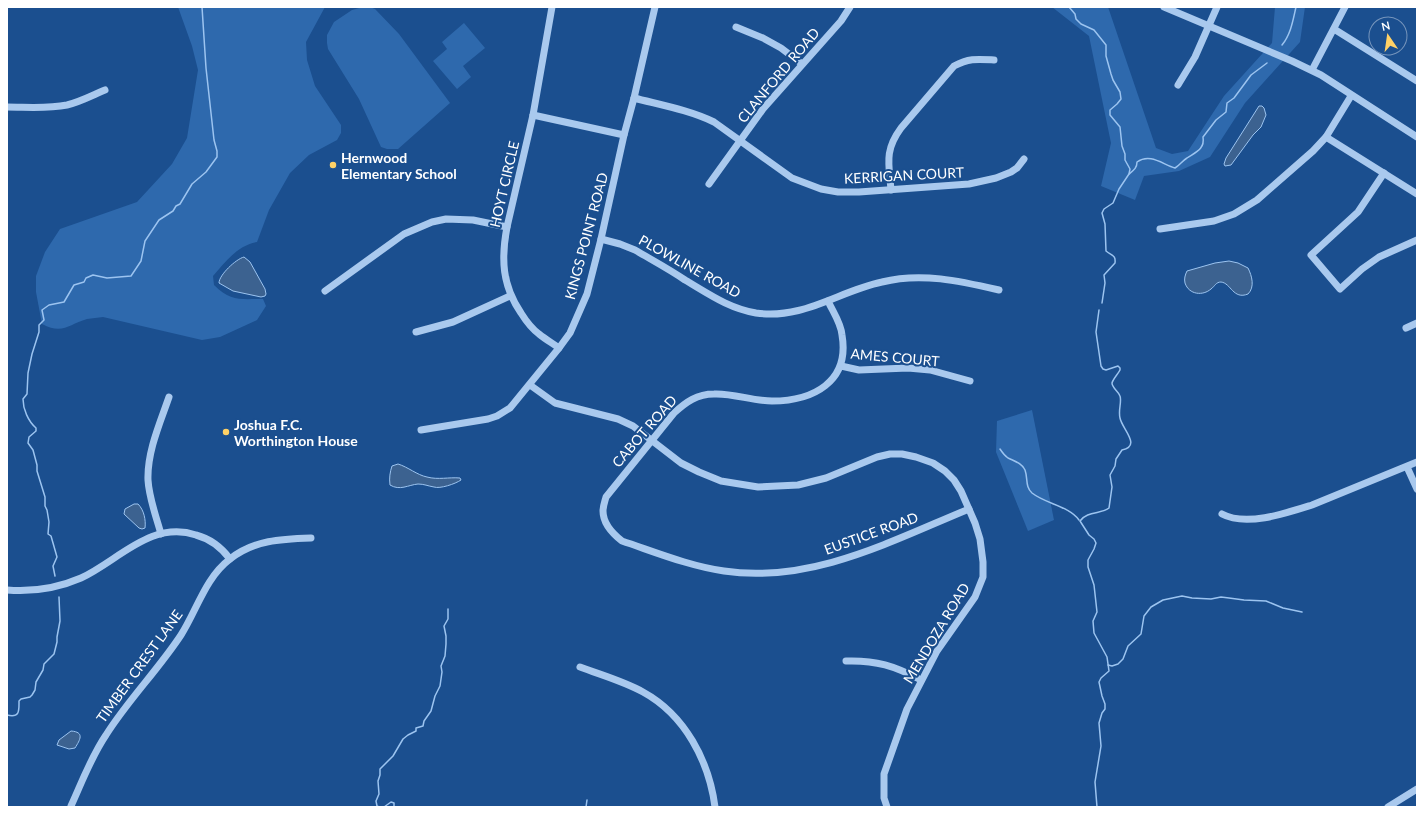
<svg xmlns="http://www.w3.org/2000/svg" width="1424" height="814" font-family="Lato,sans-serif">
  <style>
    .green { fill: #2e69ad }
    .water { fill: #3c6290; stroke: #9cc4f0 }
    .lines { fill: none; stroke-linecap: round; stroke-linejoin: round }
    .stream { stroke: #9cc4f0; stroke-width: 1.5 }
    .minor { stroke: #a9c9ee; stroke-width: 7 }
    .poi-dot { fill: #ffd166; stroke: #1b4f8f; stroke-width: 1.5 }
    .labels { text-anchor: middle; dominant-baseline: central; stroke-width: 4; stroke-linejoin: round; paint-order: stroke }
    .street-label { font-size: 14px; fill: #fff; stroke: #1b4f8f }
    .poi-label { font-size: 14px; font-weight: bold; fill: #fff; stroke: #1b4f8f; text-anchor: start }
  </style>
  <rect width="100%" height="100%" fill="#1b4f8f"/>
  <g class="green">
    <path d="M178,7H325L306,42L307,60L315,86L341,125V133L337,140L309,155L290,173L269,210L257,242C238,245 225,262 213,276L214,285C231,302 241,299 263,299L266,306L257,320L220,337L202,340L103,317C98,318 92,318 87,319C69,324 63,335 42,324L36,292V276L45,252L60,229L137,202L172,164L187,138L198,70L192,46Z"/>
    <path d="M363,7H370L375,9L399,34L450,103L398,149H387L381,147L359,99L328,49L327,43V35L334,22L352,10Z"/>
    <path d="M1052,7H1108L1156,148L1172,154L1188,151L1224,96L1272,43L1275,7H1305L1300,42L1245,103L1210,157L1179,171L1144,176L1135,200L1101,186L1111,143L1089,36Z"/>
    <path d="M464,23L485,48L463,66L471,77L457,89L433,61L447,49L442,42Z"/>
    <path d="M1032,410L1054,520L1028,531L996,452L997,421Z"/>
  </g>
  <g class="water">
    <path d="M1259,106H1262L1264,108L1266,115L1261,127L1253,135L1231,165L1225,166L1224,164L1226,158Z"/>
    <path d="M244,257L250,262L265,289L266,294L265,296L261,297L233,291L219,283C219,275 236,259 244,257Z"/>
    <path d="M1229,261L1238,263L1248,268C1252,276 1255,287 1248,294C1233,300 1231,283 1221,282C1216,282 1215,286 1211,289C1203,296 1189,295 1185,283C1184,279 1185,275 1187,271L1215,263Z"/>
    <path d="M398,464C408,467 417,475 427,477C438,480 449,477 460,478L461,480C455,484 440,489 434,487C428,486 424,484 418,484C408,485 400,491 390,485C389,478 390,472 392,466Z"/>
    <path d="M134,504H138C144,510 146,520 145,528L142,529L139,528L124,514L125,509Z"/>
    <path d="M71,731C85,732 80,740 75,748L69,749L57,745L59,740Z"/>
  </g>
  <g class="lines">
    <g class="stream">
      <path d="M1069,7L1075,14L1076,19L1081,24L1094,30L1106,45V56L1111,74L1113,80L1120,92L1121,99L1117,104L1110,110V115L1120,127L1122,146L1125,154V160L1130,169L1129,174L1119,189L1113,203L1104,209L1102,213L1105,224L1106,251C1112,256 1116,255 1115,263L1104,275L1105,283L1102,303"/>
      <path d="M1282,45C1291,34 1293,20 1296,7"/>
      <path d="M1129,174C1134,170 1137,168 1137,162C1150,153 1162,164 1175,168C1180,165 1182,161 1187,158C1196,152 1205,149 1203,137L1216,120L1226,112L1227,103L1234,98L1251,75L1267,63"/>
      <path d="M1000,449C1002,452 1005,456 1008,458C1014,461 1022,463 1025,470C1028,478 1025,487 1032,493C1046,504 1069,506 1079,520"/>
      <path d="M55,576L53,566L57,557L51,536L48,534L49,522L47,510L45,506V497L37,471V465L33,450L28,443L29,437L36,431V428C28,421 23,409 23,399L27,394L28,373L32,354L39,332V325L44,320L42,310L49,305L64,302L74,285L84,282L86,278L93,275L107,278L131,276L141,261L145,241L159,220L173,211L176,206L180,204L192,184L206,172L217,157V151L214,140L206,68L202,7"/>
      <path d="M1108,665L1112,666L1118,664L1123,659L1128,646L1141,634L1144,616L1151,607L1163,600L1182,596L1192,598L1211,599L1221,597L1229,598L1244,600L1266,601L1283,608L1302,612"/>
      <path d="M7,715C20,718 19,711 19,701L21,699L30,697L32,695L35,690L36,682L43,670L44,664L54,654L57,642V637L60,621L59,597"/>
      <path d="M379,807L377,806L376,801L379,794L378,781L380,775V769L393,756L403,739L408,735L416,731V728L423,726L424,721L431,711L435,696L440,686L442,672L441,666L445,656L446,644V636L444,626L448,619V609"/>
      <path d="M384,807L391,802L394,803V807"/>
      <path d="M586,807L587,800"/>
      <path d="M1097,807L1095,782L1101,746L1099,723L1102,713L1105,709V704L1102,696L1099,682L1101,678L1109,671L1107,657L1094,633L1093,621L1097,612L1094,585L1088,567V560L1094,549L1096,543L1094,539L1089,535L1080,521C1087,511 1102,514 1109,508L1112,487L1110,475L1115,466L1116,459L1122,450C1142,446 1122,429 1120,418C1118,410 1122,402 1120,396C1119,392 1112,388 1112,383C1113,379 1118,374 1120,370V368L1118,366L1106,370L1103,369L1101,366L1096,332L1099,310"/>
    </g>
    <g class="minor">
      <path d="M552,7L533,115L507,227C501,259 502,285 521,313C526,321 531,328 539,334C545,339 552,343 559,348"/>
      <path d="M1164,7L1292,61L1321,75L1417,137"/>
      <path d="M736,27L763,38L781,48L802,64"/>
      <path d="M1334,29L1417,81"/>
      <path d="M1312,70L1345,7"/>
      <path d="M1178,85L1195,57L1217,7"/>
      <path d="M634,98C661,105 689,110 714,122L792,178L821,189L838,192H859L969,184L996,178L1011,172L1017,168L1024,159"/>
      <path d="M7,107C27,107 47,109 67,105C80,102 93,95 105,90"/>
      <path d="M533,115L624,135"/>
      <path d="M1326,137L1417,194"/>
      <path d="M1384,173L1358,212L1311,255L1340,289L1362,269L1379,257L1417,240"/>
      <path d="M709,184L763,109L841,21L850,7"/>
      <path d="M891,190C889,164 884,151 901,128L954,66C969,58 977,59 994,60"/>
      <path d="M1160,229L1214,221L1234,214L1257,200L1313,151L1326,137L1351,96"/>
      <path d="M601,239L620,244L635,250C652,260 669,269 685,280C709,294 728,308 756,313C803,320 839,291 882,282C921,272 960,281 999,290"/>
      <path d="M325,291L404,234L432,222L446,219L473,220L507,227"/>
      <path d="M828,301C833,312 841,323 842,335C850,382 813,401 772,401C752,401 733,393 714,394C697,394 686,402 674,413L606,497C605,501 603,506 603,511C603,523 613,534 622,541C655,552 689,566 724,571C811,584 891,541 969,509"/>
      <path d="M1406,328L1417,323"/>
      <path d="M416,332L453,322L510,296"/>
      <path d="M841,366L859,370L908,368L930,370L970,381"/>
      <path d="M530,385L555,403L618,419L633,426L681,463L699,472L721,481L758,487L798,485L826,478L877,457L890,454H902L916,457L933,463L945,471L954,480L961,491L975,523L980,539L983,562V577L975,597L937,651L907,709L884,774V798L887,807"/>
      <path d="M421,430L488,419L497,416L510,408L559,348L570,333L587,294L601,239L624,135L634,98L655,7"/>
      <path d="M1407,467L1417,489"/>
      <path d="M1222,514C1246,527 1287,513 1312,505L1417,462"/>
      <path d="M161,534C156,516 149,498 148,480C147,452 160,423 169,397"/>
      <path d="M7,590C32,592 58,588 81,578C118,561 151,520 196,535C211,539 221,547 230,559"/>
      <path d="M846,661C876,660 895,666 921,680"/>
      <path d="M580,667C601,675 623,681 643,692C685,715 709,761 715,807"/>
      <path d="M71,806C82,782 91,757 106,735C128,700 158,670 181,635C197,610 205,578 230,559C254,540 281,539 311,538"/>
      <path d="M1388,807L1417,789"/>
    </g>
  </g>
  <g class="poi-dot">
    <circle cx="333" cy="165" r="4"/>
    <circle cx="226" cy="432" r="4"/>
  </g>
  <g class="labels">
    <g class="street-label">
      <text transform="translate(778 75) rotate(-50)">CLANFORD ROAD</text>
      <text transform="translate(904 175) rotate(-3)">KERRIGAN COURT</text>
      <text transform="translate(504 184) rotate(-77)">HOYT CIRCLE</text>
      <text transform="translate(586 236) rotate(-75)">KINGS POINT ROAD</text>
      <text transform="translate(690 266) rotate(29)">PLOWLINE ROAD</text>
      <text transform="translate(895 357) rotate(5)">AMES COURT</text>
      <text transform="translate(644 431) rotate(-49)">CABOT ROAD</text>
      <text transform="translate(871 533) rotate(-20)">EUSTICE ROAD</text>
      <text transform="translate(936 633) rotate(-59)">MENDOZA ROAD</text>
      <text transform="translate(139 666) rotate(-54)">TIMBER CREST LANE</text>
    </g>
    <g class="poi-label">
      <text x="341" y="157">Hernwood<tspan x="341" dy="16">Elementary School</tspan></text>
      <text x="234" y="424">Joshua F.C.<tspan x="234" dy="16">Worthington House</tspan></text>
    </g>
  </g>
  <rect width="1424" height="814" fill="none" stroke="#ffffff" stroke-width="16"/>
  <g transform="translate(1388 36) rotate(347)"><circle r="19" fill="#1b4f8f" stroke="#7695bc"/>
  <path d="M0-3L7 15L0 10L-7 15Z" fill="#ffd166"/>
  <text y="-6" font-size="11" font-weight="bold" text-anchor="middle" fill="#ffffff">N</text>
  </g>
</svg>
